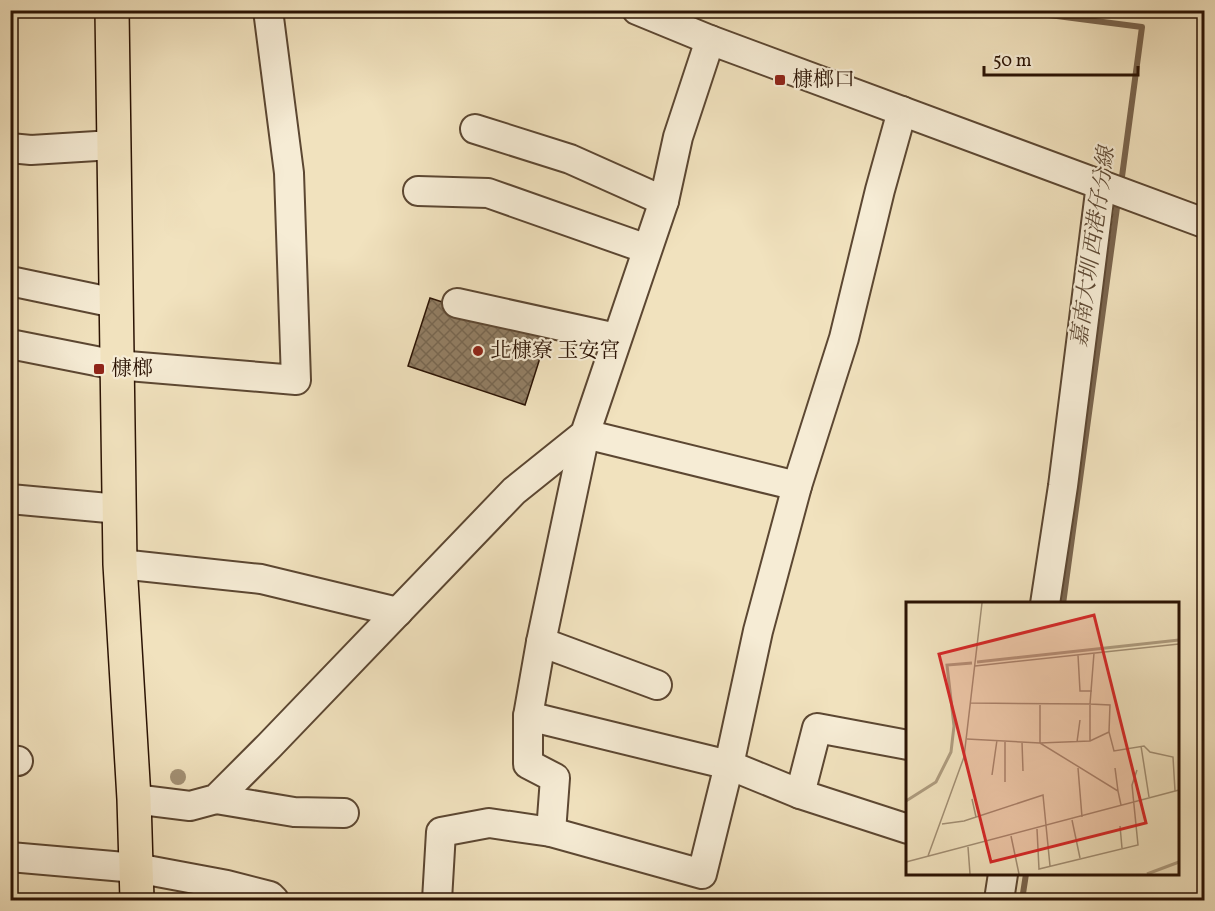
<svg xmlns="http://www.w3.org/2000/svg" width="1215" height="911" font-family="Vollkorn,'Noto Serif TC',serif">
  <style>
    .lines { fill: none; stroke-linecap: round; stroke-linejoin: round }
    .stream { stroke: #7a654e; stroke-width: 6 }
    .building { fill: url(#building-cross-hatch); stroke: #2b1304; stroke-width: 1.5 }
    .minor-casing { stroke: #5c4732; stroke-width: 32 }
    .major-casing { stroke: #2b1304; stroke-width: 36 }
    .minor { stroke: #f6ecd5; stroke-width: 28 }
    .major { stroke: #f1e2be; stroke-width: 33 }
    .tree { fill: #a39175 }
    .poi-dot { fill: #8f2418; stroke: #f6ecd5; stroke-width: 2 }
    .labels { text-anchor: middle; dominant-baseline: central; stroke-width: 4.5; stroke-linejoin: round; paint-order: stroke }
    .poi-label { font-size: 21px; fill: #2b1304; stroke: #f6ecd5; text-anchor: start }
    .water-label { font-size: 22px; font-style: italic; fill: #5f4a35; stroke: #f6ecd5 }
    .inset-river { fill: none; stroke: #ae9c7f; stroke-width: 3 }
    .inset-road { fill: none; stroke: #a28f74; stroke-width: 1.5 }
    .view { fill: #d62828; fill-opacity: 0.15; stroke: #d62828; stroke-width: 3 }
    .inset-edge { fill: none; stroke: #2b1304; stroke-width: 3 }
  </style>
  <defs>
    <pattern id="building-cross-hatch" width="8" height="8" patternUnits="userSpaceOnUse" patternTransform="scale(1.5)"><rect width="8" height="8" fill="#927f65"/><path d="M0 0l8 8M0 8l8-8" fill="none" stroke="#776751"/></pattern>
  </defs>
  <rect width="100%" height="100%" fill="#f1e2be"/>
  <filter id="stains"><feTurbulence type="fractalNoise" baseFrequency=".00333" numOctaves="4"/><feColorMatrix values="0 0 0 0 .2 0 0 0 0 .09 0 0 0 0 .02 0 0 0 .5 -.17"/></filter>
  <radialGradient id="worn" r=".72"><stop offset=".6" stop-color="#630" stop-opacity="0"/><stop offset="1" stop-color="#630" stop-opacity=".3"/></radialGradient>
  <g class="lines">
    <g class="stream">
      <path d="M1010,10L1142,27L1121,184"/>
      <path d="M1063,604L1118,200"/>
      <path d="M1022,900L1026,874"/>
    </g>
  </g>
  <path class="building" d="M430,298L547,336L525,405L408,366Z"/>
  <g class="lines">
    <defs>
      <g id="minor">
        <path d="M637,10L710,40L1204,223"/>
        <path d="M475,129L570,159L664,201"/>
        <path d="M10,148L31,150L113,145"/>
        <path d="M418,191L488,193L647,249"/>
        <path d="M10,281L115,303"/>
        <path d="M457,303L616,338"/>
        <path d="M10,344L116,365L296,380L289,173L268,10"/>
        <path d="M10,499L119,509"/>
        <path d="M120,564L261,579L398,612"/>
        <path d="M1045,604L1063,486L1101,184"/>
        <path d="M541,642L657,685"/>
        <path d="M528,716L729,765L758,631L797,486L844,338L880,190L902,111"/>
        <path d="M10,760L18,761"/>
        <path d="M800,794L817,728L908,745"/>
        <path d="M134,799L190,806L216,799L269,746L514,491L585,434L664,201L678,137L710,40"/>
        <path d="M216,799L294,812L344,813"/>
        <path d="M551,832L555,778L528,764V716L541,642L585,434L797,486"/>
        <path d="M10,857L136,868L227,885L270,896L274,900"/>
        <path d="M437,900L441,832L489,823L551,832L702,874L729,765L800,794L908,829"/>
        <path d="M999,900L1003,874"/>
      </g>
      <path id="major" d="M112,10L120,564L134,799L137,900"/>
    </defs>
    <use href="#minor" class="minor-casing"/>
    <use href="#major" class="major-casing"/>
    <use href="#minor" class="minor"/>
    <use href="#major" class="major"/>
  </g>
  <circle class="tree" cx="178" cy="777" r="8"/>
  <g class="poi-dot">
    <rect x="774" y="74" width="12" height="12" rx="3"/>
    <circle cx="478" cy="351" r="6"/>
    <rect x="93" y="363" width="12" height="12" rx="3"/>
  </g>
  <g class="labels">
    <g class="poi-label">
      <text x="792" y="80">槺榔口</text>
      <text x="490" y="351">北槺寮 玉安宮</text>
      <text x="111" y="369">槺榔</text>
    </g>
    <g class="water-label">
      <text transform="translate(1094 247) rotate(-82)">嘉南大圳 西港仔分線</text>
    </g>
  </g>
  <g transform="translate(906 602)">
    <rect width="273" height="273" fill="#f1e2be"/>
    <path class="inset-river" d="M71,60L273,38M0,199L30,180L45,150L48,124L41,63L66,61M241,272L273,260"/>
    <path class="inset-road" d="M188,51L184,102L204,103L203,130L208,149L238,144L244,150L267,155L269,189M172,53L174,89H186M69,64L273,42M65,101L184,102V139M134,103V141L184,139L203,130M61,137L134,141L212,189L215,203M116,140L117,169M171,140L174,118M235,144L243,195M172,166L176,215M209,166L212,189M86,173L91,138M99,180V139M66,197L70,215M166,218L174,256M36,222L58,219L137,193L144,264M214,224L216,246M131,227L133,267L232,243L226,183L231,168M105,234L113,272M62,245L64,272M22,254L58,155L76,1M0,260L273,188"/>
    <path class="view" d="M188,13L240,221L85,260L33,52Z"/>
    <rect width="273" height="273" class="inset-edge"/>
  </g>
  <rect width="1215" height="911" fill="none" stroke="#f1e2be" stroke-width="36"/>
  <rect x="12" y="12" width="1191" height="887" fill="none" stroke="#2b1304" stroke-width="3"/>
  <rect x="18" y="18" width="1179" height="875" fill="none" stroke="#2b1304" stroke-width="1.5"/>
  <path d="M984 66v9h154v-9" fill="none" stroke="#2b1304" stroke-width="3"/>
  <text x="993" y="66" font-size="18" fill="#2b1304" stroke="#f6ecd5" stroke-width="4.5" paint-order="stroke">50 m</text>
  <rect width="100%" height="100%" filter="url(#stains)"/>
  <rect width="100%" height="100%" fill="url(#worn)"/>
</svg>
